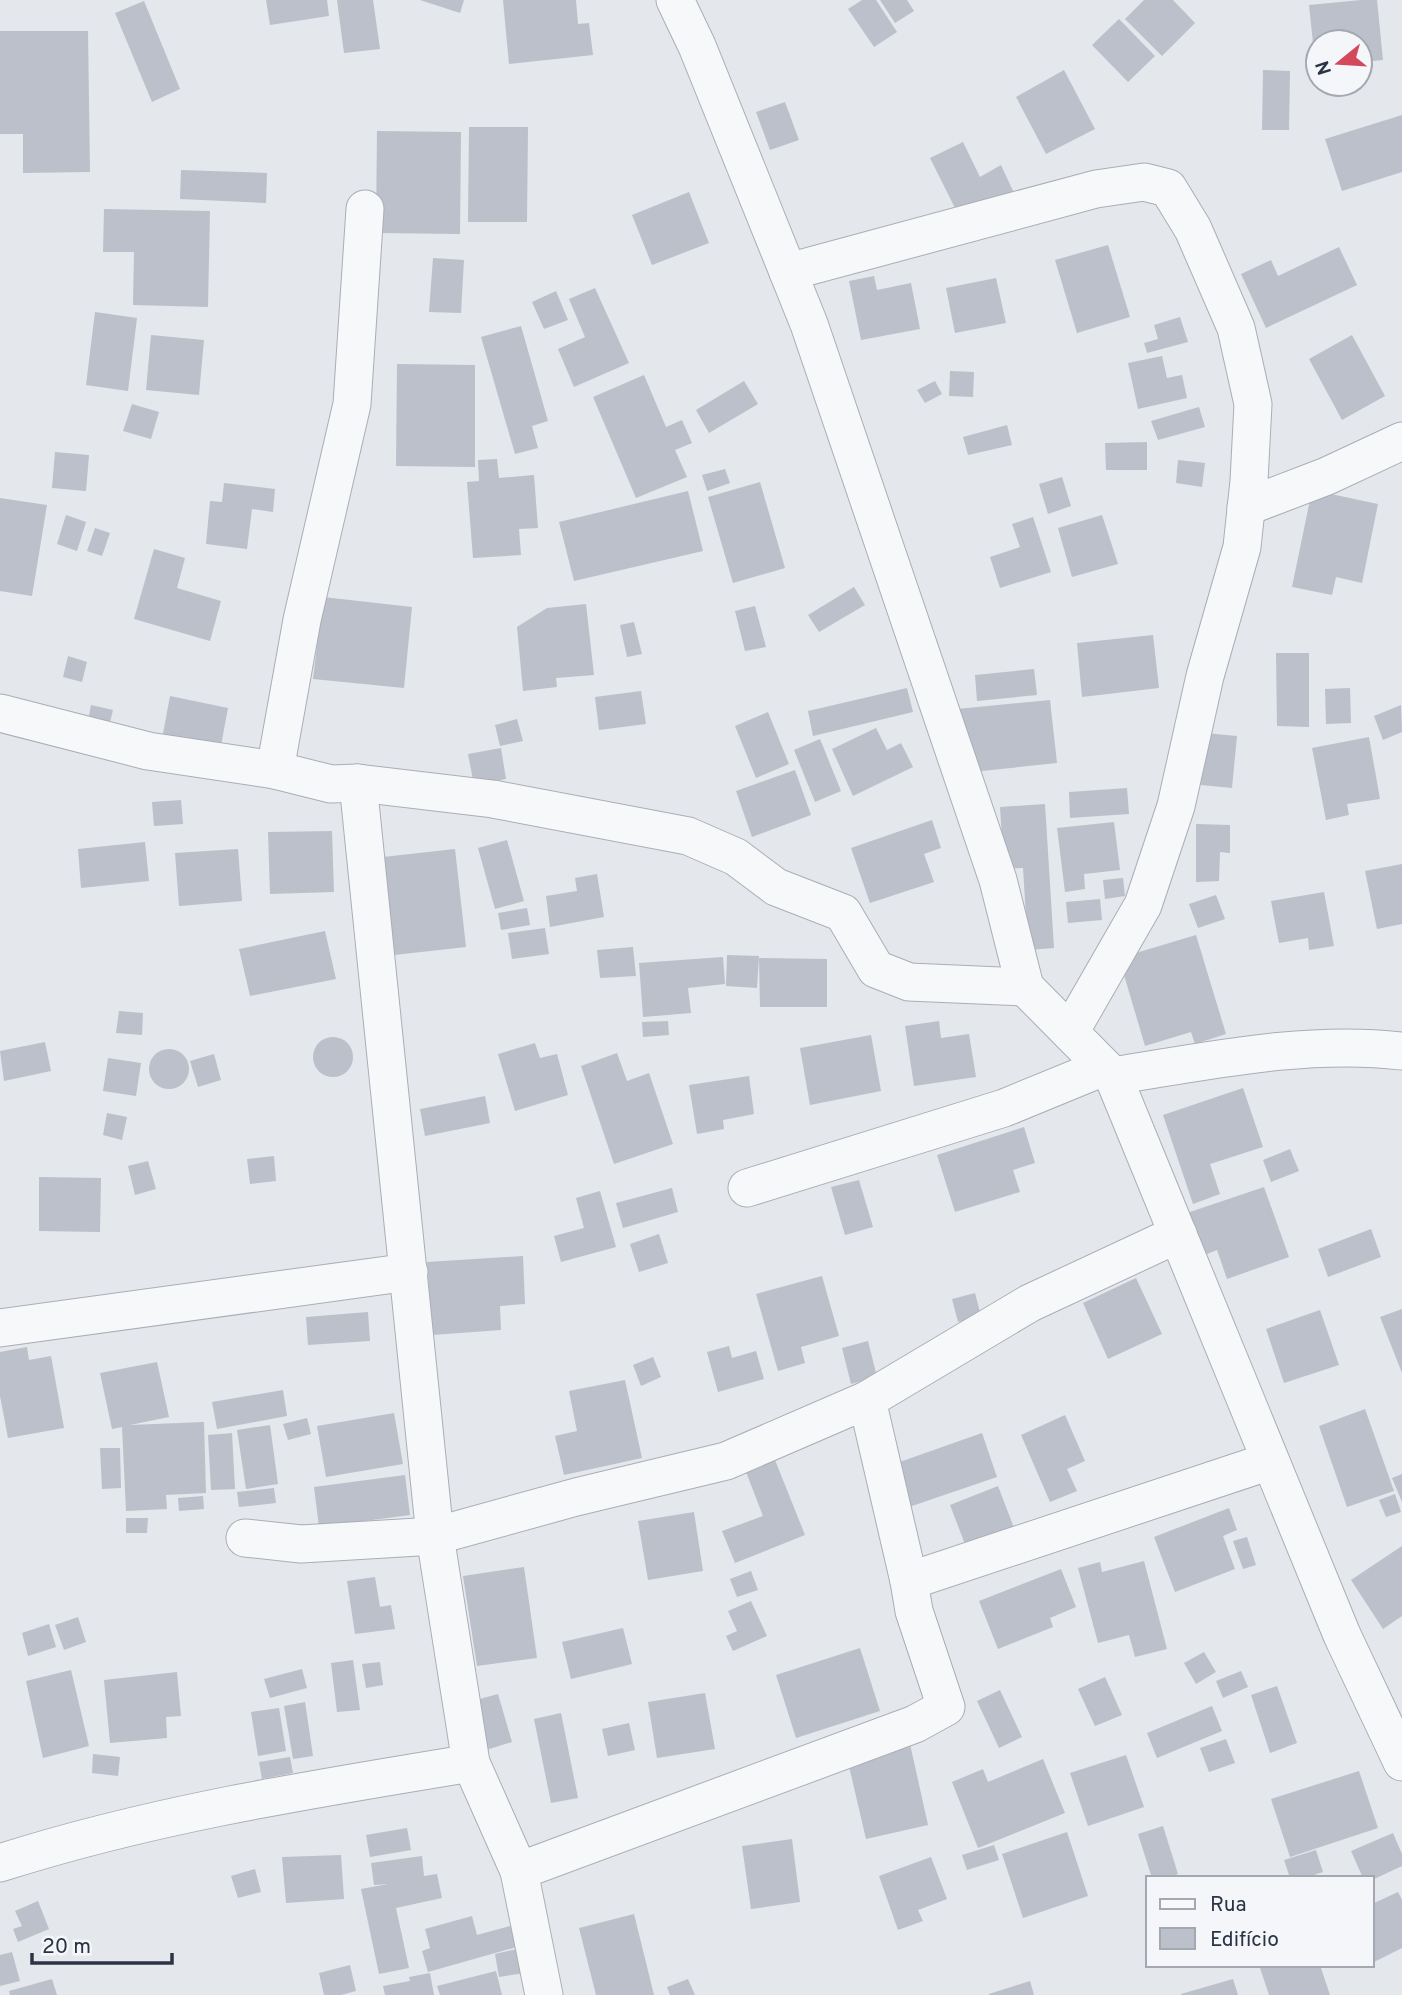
<svg xmlns="http://www.w3.org/2000/svg" width="1402" height="1995" font-family="Overpass,sans-serif">
  <style>
    .building { fill: #bbc0ca }
    .lines { fill: none; stroke-linecap: round; stroke-linejoin: round }
    .minor-casing { stroke: #a9aeb7; stroke-width: 39 }
    .minor { stroke: #f7f8fa; stroke-width: 37 }
  </style>
  <rect width="100%" height="100%" fill="#e4e7ec"/>
  <g class="building">
    <path d="M266,0H327L329,16L270,25Z"/>
    <path d="M337,0H373L380,49L344,53Z"/>
    <path d="M420,0H464L460,13Z"/>
    <path d="M503,0H576L578,24L589,23L593,55L509,64Z"/>
    <path d="M862,0H876L897,32L874,47L848,9Z"/>
    <path d="M880,0H907L914,11L895,23Z"/>
    <path d="M1144,0H1173L1195,23L1162,56L1125,19Z"/>
    <path d="M1361,0H1377L1383,60L1360,62V42H1354V38L1313,43L1309,5Z"/>
    <path d="M144,1L180,89L152,102L115,13Z"/>
    <path d="M1119,19L1155,56L1128,82L1092,45Z"/>
    <path d="M0,31H88L90,172L23,173V134H0Z"/>
    <path d="M1064,70L1095,129L1046,154L1016,97Z"/>
    <path d="M1263,70L1290,71L1289,130H1262Z"/>
    <path d="M785,102L799,140L770,150L756,112Z"/>
    <path d="M1402,115V172L1342,191L1325,139Z"/>
    <path d="M469,127H528L527,222H468Z"/>
    <path d="M377,131L461,132L460,234L376,233Z"/>
    <path d="M963,142L980,177L1001,165L1014,193L961,220L930,158Z"/>
    <path d="M181,170L267,173L266,203L180,199Z"/>
    <path d="M689,192L709,243L652,265L632,215Z"/>
    <path d="M104,209L210,211L208,307L133,305L134,252H103Z"/>
    <path d="M1108,245L1130,317L1077,333L1055,260Z"/>
    <path d="M1339,247L1357,285L1266,328L1241,274L1271,260L1278,276Z"/>
    <path d="M433,258L464,260L461,313L429,312Z"/>
    <path d="M874,276L877,290L911,283L920,329L861,340L849,281Z"/>
    <path d="M996,278L1006,323L955,333L946,288Z"/>
    <path d="M595,288L629,363L574,387L558,349L585,337L569,299Z"/>
    <path d="M556,291L568,320L544,329L532,302Z"/>
    <path d="M95,312L137,318L128,391L86,385Z"/>
    <path d="M1180,317L1188,342L1147,353L1144,343L1158,339L1154,325Z"/>
    <path d="M521,326L548,421L532,426L538,448L515,454L481,337Z"/>
    <path d="M151,335L204,340L199,395L146,390Z"/>
    <path d="M1352,335L1385,396L1342,420L1309,359Z"/>
    <path d="M1162,356L1167,378L1182,375L1187,398L1138,409L1128,363Z"/>
    <path d="M397,364L475,365V467L396,466Z"/>
    <path d="M950,371L974,372L973,397L949,396Z"/>
    <path d="M644,375L666,427L682,420L692,443L675,450L687,477L636,498L593,397Z"/>
    <path d="M744,381L758,404L709,433L696,410Z"/>
    <path d="M935,381L942,394L925,403L917,390Z"/>
    <path d="M132,404L159,412L151,439L123,431Z"/>
    <path d="M1199,407L1205,427L1158,440L1151,421Z"/>
    <path d="M1007,425L1012,445L968,455L963,437Z"/>
    <path d="M1147,442V470H1106L1105,443Z"/>
    <path d="M55,452L89,455L86,491L52,488Z"/>
    <path d="M497,459L499,478L534,475L538,528L519,529L521,555L473,558L467,482L479,481L478,460Z"/>
    <path d="M1178,460L1205,463L1202,487L1176,483Z"/>
    <path d="M725,469L730,483L707,491L702,475Z"/>
    <path d="M1062,477L1071,506L1048,514L1039,484Z"/>
    <path d="M760,482L785,568L733,583L708,497Z"/>
    <path d="M224,483L275,489L273,512L252,509L247,549L206,544L210,501L222,502Z"/>
    <path d="M1312,490L1378,504L1362,583L1336,577L1332,595L1292,587Z"/>
    <path d="M688,491L703,551L574,581L559,522Z"/>
    <path d="M0,498L47,505L32,596L0,591Z"/>
    <path d="M66,515L86,522L77,551L57,544Z"/>
    <path d="M1102,515L1118,564L1072,577L1058,528Z"/>
    <path d="M1033,517L1051,572L1000,588L990,557L1020,547L1012,524Z"/>
    <path d="M95,528L110,533L102,556L87,551Z"/>
    <path d="M154,549L185,558L177,588L221,601L210,641L134,619Z"/>
    <path d="M854,587L865,605L819,632L808,615Z"/>
    <path d="M323,597L412,607L404,688L313,679Z"/>
    <path d="M586,604L594,675L556,678L557,687L523,691L517,627L547,608Z"/>
    <path d="M755,606L766,647L745,651L735,611Z"/>
    <path d="M634,622L642,654L627,657L620,625Z"/>
    <path d="M1153,635L1159,688L1082,697L1077,643Z"/>
    <path d="M1276,653H1309V727L1277,726Z"/>
    <path d="M68,656L87,662L82,682L63,677Z"/>
    <path d="M1034,669L1037,695L977,701L975,675Z"/>
    <path d="M907,688L913,712L813,736L808,711Z"/>
    <path d="M1350,688L1351,723L1326,724L1325,689Z"/>
    <path d="M641,691L646,724L599,730L595,697Z"/>
    <path d="M170,696L228,708L220,751L162,739Z"/>
    <path d="M1050,700L1057,763L963,773L957,709Z"/>
    <path d="M91,705L113,710L109,726L88,721Z"/>
    <path d="M1401,705L1402,732L1383,740L1374,716Z"/>
    <path d="M768,712L789,764L756,778L735,726Z"/>
    <path d="M517,719L523,741L500,746L495,725Z"/>
    <path d="M876,728L887,750L901,743L913,767L853,796L832,749Z"/>
    <path d="M1205,733L1237,736L1232,788L1201,785Z"/>
    <path d="M1369,737L1380,799L1347,804L1349,815L1326,820L1312,748Z"/>
    <path d="M820,739L841,791L815,802L794,750Z"/>
    <path d="M501,748L506,779L474,785L468,754Z"/>
    <path d="M795,770L811,815L752,837L736,791Z"/>
    <path d="M1127,788L1129,814L1070,818L1069,792Z"/>
    <path d="M181,800L183,824L154,826L152,802Z"/>
    <path d="M1045,804L1054,948L1028,950L1023,868L1004,869L1000,807Z"/>
    <path d="M932,820L941,848L924,854L934,882L870,903L851,848Z"/>
    <path d="M1114,822L1120,870L1084,874L1085,889L1065,892L1057,828Z"/>
    <path d="M1196,824L1230,825V853L1220,852L1219,881L1196,882Z"/>
    <path d="M332,831L334,892L270,894L268,832Z"/>
    <path d="M507,840L524,901L495,909L478,848Z"/>
    <path d="M145,842L149,881L81,888L78,849Z"/>
    <path d="M238,849L242,901L179,906L175,853Z"/>
    <path d="M455,849L466,947L394,955L383,857Z"/>
    <path d="M1402,864V924L1377,929L1365,871Z"/>
    <path d="M597,874L604,917L550,927L546,896L577,891L575,878Z"/>
    <path d="M1123,878L1125,896L1105,899L1103,880Z"/>
    <path d="M1324,892L1334,946L1309,950L1308,938L1279,943L1271,901Z"/>
    <path d="M1216,895L1225,919L1198,928L1189,904Z"/>
    <path d="M1100,899L1102,920L1068,923L1066,902Z"/>
    <path d="M527,908L530,925L501,930L498,913Z"/>
    <path d="M545,928L549,954L512,959L508,933Z"/>
    <path d="M325,931L336,979L250,996L239,949Z"/>
    <path d="M1196,935L1226,1034L1195,1044L1191,1032L1145,1046L1119,958Z"/>
    <path d="M633,947L636,976L600,978L597,950Z"/>
    <path d="M727,955L759,956L757,988L726,986Z"/>
    <path d="M723,957L725,984L688,988L691,1013L643,1017L639,963Z"/>
    <path d="M759,958L827,959V1007H760Z"/>
    <path d="M119,1011L143,1013L142,1035L116,1033Z"/>
    <path d="M668,1021L669,1035L643,1037L642,1022Z"/>
    <path d="M939,1021L941,1038L969,1034L976,1077L914,1086L905,1026Z"/>
    <path d="M871,1035L881,1091L810,1105L800,1048Z"/>
    <circle cx="333" cy="1057" r="20"/>
    <path d="M45,1042L51,1071L4,1081L0,1051Z"/>
    <path d="M535,1043L540,1058L557,1054L568,1095L515,1111L498,1054Z"/>
    <circle cx="169" cy="1069" r="20"/>
    <path d="M617,1053L627,1081L649,1073L673,1144L614,1164L581,1066Z"/>
    <path d="M214,1054L221,1080L198,1087L190,1061Z"/>
    <path d="M108,1058L141,1063L136,1096L103,1091Z"/>
    <path d="M749,1076L754,1114L723,1120L724,1129L697,1134L689,1085Z"/>
    <path d="M1243,1088L1263,1147L1210,1164L1220,1194L1193,1204L1163,1115Z"/>
    <path d="M485,1096L490,1123L425,1136L420,1109Z"/>
    <path d="M107,1113L127,1117L122,1140L103,1135Z"/>
    <path d="M1024,1127L1035,1163L1013,1170L1020,1192L955,1212L937,1155Z"/>
    <path d="M1290,1149L1299,1171L1271,1182L1263,1160Z"/>
    <path d="M274,1156L276,1181L250,1184L247,1159Z"/>
    <path d="M148,1161L156,1189L135,1195L128,1166Z"/>
    <path d="M39,1177L101,1178L100,1232L39,1231Z"/>
    <path d="M859,1180L873,1227L845,1235L831,1187Z"/>
    <path d="M1264,1187L1289,1257L1227,1279L1217,1250L1202,1256L1187,1213Z"/>
    <path d="M672,1188L678,1212L623,1228L616,1203Z"/>
    <path d="M600,1191L616,1247L561,1262L554,1236L584,1228L576,1198Z"/>
    <path d="M1371,1229L1381,1257L1328,1277L1318,1249Z"/>
    <path d="M659,1234L668,1263L639,1272L630,1244Z"/>
    <path d="M523,1256L525,1304L500,1306L501,1330L432,1335L427,1262Z"/>
    <path d="M822,1276L839,1336L801,1347L805,1363L778,1371L756,1294Z"/>
    <path d="M1136,1278L1162,1334L1108,1359L1083,1303Z"/>
    <path d="M975,1293L981,1316L958,1322L952,1299Z"/>
    <path d="M1402,1309V1373L1380,1317Z"/>
    <path d="M1320,1310L1339,1365L1284,1383L1266,1329Z"/>
    <path d="M368,1312L370,1341L308,1345L306,1317Z"/>
    <path d="M868,1341L877,1377L851,1384L842,1348Z"/>
    <path d="M729,1346L732,1358L756,1351L764,1379L718,1392L707,1352Z"/>
    <path d="M27,1347L29,1360L51,1356L64,1428L8,1438L0,1396V1352Z"/>
    <path d="M653,1357L661,1377L641,1386L633,1365Z"/>
    <path d="M157,1362L169,1417L130,1425L204,1422L206,1493L166,1495L167,1509L126,1511L122,1427L112,1429L100,1373Z"/>
    <path d="M625,1380L642,1458L564,1475L555,1436L577,1431L569,1391Z"/>
    <path d="M283,1390L287,1416L217,1429L212,1402Z"/>
    <path d="M1365,1409L1394,1491L1347,1507L1319,1426Z"/>
    <path d="M394,1413L403,1464L326,1477L317,1426Z"/>
    <path d="M1065,1415L1085,1461L1067,1469L1077,1491L1050,1502L1021,1435Z"/>
    <path d="M307,1418L311,1434L288,1440L283,1424Z"/>
    <path d="M270,1425L278,1484L246,1489L237,1430Z"/>
    <path d="M232,1433L235,1489L211,1490L208,1435Z"/>
    <path d="M982,1433L997,1477L909,1507L894,1464Z"/>
    <path d="M100,1448H120L121,1488L102,1489Z"/>
    <path d="M775,1460L805,1535L735,1563L722,1531L763,1516L746,1472Z"/>
    <path d="M1402,1474V1502L1392,1478Z"/>
    <path d="M405,1475L410,1515L319,1527L314,1487Z"/>
    <path d="M998,1486L1016,1533L968,1552L950,1505Z"/>
    <path d="M274,1488L276,1503L239,1507L237,1492Z"/>
    <path d="M1395,1494L1401,1512L1386,1517L1379,1500Z"/>
    <path d="M203,1496L204,1509L179,1511L178,1498Z"/>
    <path d="M1229,1508L1237,1530L1223,1536L1235,1569L1175,1592L1154,1537Z"/>
    <path d="M694,1512L703,1571L648,1580L638,1521Z"/>
    <path d="M126,1518H148L147,1533H126Z"/>
    <path d="M1247,1537L1256,1565L1243,1569L1233,1541Z"/>
    <path d="M1402,1546V1616L1383,1629L1351,1580Z"/>
    <path d="M1144,1561L1167,1649L1135,1657L1129,1635L1098,1643L1078,1568L1100,1562L1102,1572Z"/>
    <path d="M524,1567L537,1658L477,1666L463,1576Z"/>
    <path d="M1061,1569L1076,1607L1050,1618L1053,1627L998,1649L979,1601Z"/>
    <path d="M751,1571L758,1590L737,1597L730,1579Z"/>
    <path d="M375,1577L380,1607L391,1605L395,1629L355,1634L347,1581Z"/>
    <path d="M751,1601L767,1636L733,1651L726,1636L737,1631L728,1611Z"/>
    <path d="M78,1617L86,1642L64,1650L55,1625Z"/>
    <path d="M49,1624L56,1647L28,1656L22,1633Z"/>
    <path d="M623,1628L632,1664L571,1679L562,1642Z"/>
    <path d="M860,1648L880,1711L796,1738L776,1675Z"/>
    <path d="M1204,1652L1216,1672L1196,1684L1184,1663Z"/>
    <path d="M353,1660L360,1710L337,1712L331,1663Z"/>
    <path d="M380,1662L383,1685L366,1688L362,1664Z"/>
    <path d="M302,1669L307,1688L270,1698L264,1679Z"/>
    <path d="M71,1670L89,1746L43,1758L26,1681Z"/>
    <path d="M1241,1671L1248,1687L1223,1698L1216,1681Z"/>
    <path d="M177,1672L181,1716L166,1717L167,1738L110,1743L104,1680Z"/>
    <path d="M1105,1677L1122,1715L1095,1726L1078,1689Z"/>
    <path d="M1277,1686L1297,1743L1270,1753L1251,1695Z"/>
    <path d="M1000,1690L1022,1737L999,1748L977,1701Z"/>
    <path d="M705,1693L715,1749L657,1758L648,1702Z"/>
    <path d="M498,1694L512,1742L483,1751L469,1702Z"/>
    <path d="M305,1702L313,1756L293,1759L284,1706Z"/>
    <path d="M1212,1706L1222,1731L1157,1758L1147,1733Z"/>
    <path d="M279,1708L286,1751L258,1756L251,1712Z"/>
    <path d="M561,1713L578,1798L551,1803L534,1719Z"/>
    <path d="M629,1723L635,1750L608,1756L602,1729Z"/>
    <path d="M908,1735L928,1825L866,1839L845,1749Z"/>
    <path d="M1226,1739L1235,1763L1209,1772L1200,1748Z"/>
    <path d="M93,1754L120,1757L118,1776L92,1773Z"/>
    <path d="M1126,1755L1144,1807L1088,1826L1070,1773Z"/>
    <path d="M290,1757L293,1773L262,1779L259,1762Z"/>
    <path d="M1043,1759L1065,1813L978,1848L952,1782L983,1769L988,1782Z"/>
    <path d="M1359,1771L1378,1828L1290,1857L1271,1799Z"/>
    <path d="M1163,1826L1178,1874L1168,1878H1152L1138,1834Z"/>
    <path d="M407,1828L411,1850L370,1857L366,1835Z"/>
    <path d="M1067,1832L1088,1896L1023,1918L1002,1854Z"/>
    <path d="M1393,1833L1402,1854V1866L1372,1880V1878H1363L1351,1851Z"/>
    <path d="M792,1839L800,1902L751,1909L742,1846Z"/>
    <path d="M994,1845L999,1860L967,1870L962,1855Z"/>
    <path d="M1316,1850L1323,1872L1305,1878H1290L1284,1860Z"/>
    <path d="M341,1855L344,1899L286,1903L282,1857Z"/>
    <path d="M422,1856L424,1876L437,1874L442,1898L396,1908L409,1968L379,1974L361,1889L388,1884L374,1885L371,1863Z"/>
    <path d="M931,1857L947,1899L918,1910L923,1921L898,1930L879,1876Z"/>
    <path d="M255,1869L261,1892L238,1898L231,1876Z"/>
    <path d="M1398,1892L1402,1900V1948L1372,1963V1904Z"/>
    <path d="M38,1901L49,1929L18,1942L13,1929L22,1926L15,1911Z"/>
    <path d="M634,1914L654,1995H596L579,1928Z"/>
    <path d="M472,1916L477,1935L514,1925L520,1946L428,1972L422,1951L430,1948L425,1929Z"/>
    <path d="M521,1948L525,1973L499,1977L495,1954Z"/>
    <path d="M12,1952L20,1981L0,1986V1955Z"/>
    <path d="M350,1965L356,1991L341,1995H324L319,1973Z"/>
    <path d="M1259,1965H1320L1330,1995H1269Z"/>
    <path d="M496,1971L502,1995H440L437,1986Z"/>
    <path d="M430,1973L434,1995H385L383,1986L410,1981L409,1977Z"/>
    <path d="M52,1979L57,1995H10L9,1991Z"/>
    <path d="M688,1979L695,1995H670L667,1987Z"/>
    <path d="M1233,1979L1238,1995H1181V1994Z"/>
    <path d="M1030,1981L1034,1995H989V1994Z"/>
  </g>
  <g class="lines">
    <defs>
      <g id="minor">
        <path d="M675,0L697,46L809,324L998,880L1025,987L1113,1076L1342,1635L1402,1762"/>
        <path d="M788,272L1096,189L1144,182L1168,188L1193,229L1236,328L1253,404L1249,481L1242,547L1205,676L1176,806L1143,905L1070,1032"/>
        <path d="M1246,507L1327,476L1402,441"/>
        <path d="M0,713L148,751L275,770L331,784L358,783L493,799L688,836L736,857L776,887L843,913L876,969L909,982L1025,987"/>
        <path d="M275,770L302,620L352,404L365,209"/>
        <path d="M358,783L435,1536L471,1763L519,1871L544,1995"/>
        <path d="M1113,1076C1208,1061 1306,1040 1402,1051"/>
        <path d="M747,1188L1004,1108L1104,1067"/>
        <path d="M0,1328L409,1272"/>
        <path d="M245,1538L301,1544L435,1536L576,1497L726,1461L867,1400L1030,1303L1178,1234"/>
        <path d="M909,1581L1270,1461"/>
        <path d="M0,1863C153,1814 313,1789 471,1763"/>
        <path d="M519,1871L915,1724L946,1707L914,1611L909,1581L867,1400"/>
      </g>
    </defs>
    <use href="#minor" class="minor-casing"/>
    <use href="#minor" class="minor"/>
  </g>
  <rect x="1146" y="1876" width="228" height="91" fill="#f4f6f9" stroke="#a4a8b1" stroke-width="2"/>
  <rect x="1160" y="1899" width="35" height="10" fill="#f7f8fa" stroke="#a4a8b1" stroke-width="2"/>
  <text x="1210" y="1911" font-size="21" fill="#2b3445">Rua</text>
  <rect x="1160" y="1928" width="35" height="21" fill="#bbc0ca" stroke="#a4a8b1" stroke-width="2"/>
  <text x="1210" y="1946" font-size="21" fill="#2b3445">Edifício</text>
  <g transform="translate(1339 63) rotate(252)"><circle r="33" fill="#f4f6f9" stroke="#a4a8b1" stroke-width="2"/>
  <path d="M0-5L12 26L0 18L-12 26Z" fill="#d1495b"/>
  <text y="-10" font-size="19" font-weight="bold" text-anchor="middle" fill="#2b3445">N</text>
  </g>
  <path d="M32 1953v10h140v-10" fill="none" stroke="#2b3445" stroke-width="3.5"/>
  <text x="42" y="1953" font-size="21" fill="#2b3445" stroke="#f4f6f9" stroke-width="5" paint-order="stroke">20 m</text>
</svg>
